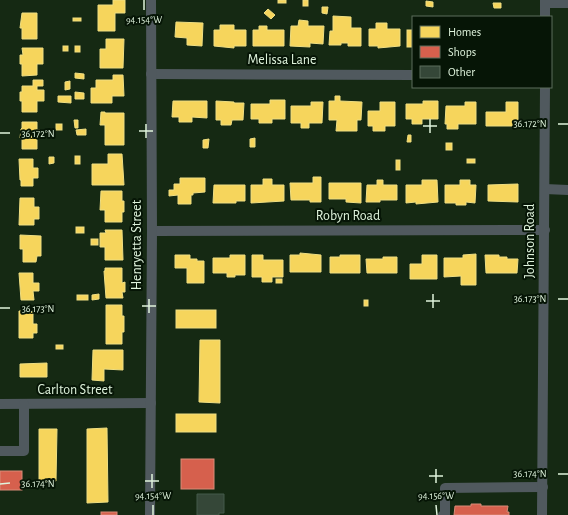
<svg xmlns="http://www.w3.org/2000/svg" width="568" height="515" font-family="'Alegreya Sans',sans-serif">
  <style>
    .homes { fill: #f6d55c; stroke: #efde82 }
    .shops { fill: #d6604d; stroke: #d98c78 }
    .building { fill: #354738; stroke: #455a4b }
    .lines { fill: none; stroke-linecap: round; stroke-linejoin: round }
    .minor { stroke: #50595e; stroke-width: 10 }
    .ticks { fill: none; stroke: #dff3dc; stroke-width: 1.5 }
    .labels { text-anchor: middle; dominant-baseline: central; stroke-width: 4; stroke-linejoin: round; paint-order: stroke }
    .street-label { font-size: 14px; fill: #dff3dc; stroke: #061506 }
    .ticks-label { font-size: 10px; text-anchor: middle; fill: #dff3dc; stroke: #061506; stroke-width: 4; stroke-linejoin: round; paint-order: stroke }
  </style>
  <rect width="100%" height="100%" fill="#152913"/>
  <g class="homes">
    <path d="M113,0H125V13H115V31H98V5H113Z"/>
    <rect x="278" y="0" width="8" height="3"/>
    <rect x="303" y="0" width="5" height="6"/>
    <path d="M426,1L433,2V7L426,6Z"/>
    <path d="M493,3H501V8H494Z"/>
    <path d="M322,7H328L327,14L322,13Z"/>
    <path d="M268,9L275,15L271,19L264,13Z"/>
    <path d="M22,13H37V39H22V28H20Z"/>
    <path d="M333,16L351,17V28H361V46H348V43H341V45H329L330,31H333Z"/>
    <rect x="73" y="18" width="8" height="3"/>
    <path d="M299,20L308,21V26H324L323,44L310,43V47L290,46L291,26H298Z"/>
    <path d="M176,22L203,23L202,46L187,45V38L175,37Z"/>
    <path d="M376,23H387V29H400V46L378,48V46H369V29H376Z"/>
    <path d="M220,25H234V30H246V46H234V48L214,46V30H220Z"/>
    <path d="M259,26H267V30H284V46H253V30H259Z"/>
    <rect x="407" y="30" width="6" height="17"/>
    <path d="M106,39H124L123,68H100V49H106Z"/>
    <rect x="63" y="46" width="5" height="5"/>
    <rect x="75" y="46" width="5" height="6"/>
    <path d="M22,48H43V64H37V75L22,76V64H20V55H23Z"/>
    <path d="M75,73L84,74V79L75,78Z"/>
    <path d="M113,75H123L124,96H112V103H91V88H96V80H113Z"/>
    <path d="M33,80H43V86H37V90H44V101H37V112H22V101H20V92H22V86H33Z"/>
    <path d="M70,81V89L65,90V82Z"/>
    <path d="M75,92L84,93V99H75Z"/>
    <path d="M58,96H71V103L58,102Z"/>
    <path d="M335,96H340V101L362,102L361,120H357V131H336L337,120H329V101H335Z"/>
    <path d="M270,100H285V119H272V123H259V119H251V104H270Z"/>
    <path d="M173,101H207V118L192,117V122H179V117H172Z"/>
    <path d="M216,101L234,102V103H244L243,120H232L231,125H221V120H216Z"/>
    <path d="M423,101H438V119H422V124H412V119H406V104H423Z"/>
    <path d="M311,102H323L322,123H309V128H301V123H291V106H311Z"/>
    <path d="M380,102H395V126H385V131H373V126H368V111H380Z"/>
    <path d="M465,102H476V124H458V129H447V124H445L446,106H465Z"/>
    <path d="M506,102H518V126H486V112H506Z"/>
    <path d="M101,112H105V113H124V145H105V125H100Z"/>
    <path d="M74,120H78V128H75Z"/>
    <path d="M22,122H37V130H40L41,135H37V149H22V138H20L21,129L22,128Z"/>
    <rect x="56" y="124" width="6" height="6"/>
    <path d="M86,129V135H77L76,130Z"/>
    <path d="M408,135H411V142H407Z"/>
    <path d="M255,138V147H250V139Z"/>
    <path d="M209,139L208,148H203V140Z"/>
    <rect x="446" y="143" width="6" height="7"/>
    <path d="M108,154H122L124,185H92V164H108Z"/>
    <rect x="75" y="156" width="5" height="8"/>
    <path d="M49,157H54V163L49,164Z"/>
    <path d="M19,159H33V168H38V178H33V186H21V180H20Z"/>
    <rect x="467" y="159" width="8" height="4"/>
    <rect x="396" y="160" width="4" height="10"/>
    <path d="M313,177H321V202H310V200H291L290,183H313Z"/>
    <path d="M180,178H205V192L193,193V195H191V204H178V195L169,196V190H174V184H180Z"/>
    <path d="M263,179H272V185H284V201L251,203V185H263Z"/>
    <path d="M377,180H383V185H397V200H380V202H366L367,185H377Z"/>
    <path d="M422,180H437L438,202L416,204V202L406,203V185H422Z"/>
    <path d="M460,180H470V185H476L475,203L466,202V205H456V203H445V185H460Z"/>
    <path d="M329,183H361V203L346,202V199H329Z"/>
    <path d="M518,184V202L488,201V185Z"/>
    <path d="M214,185H245V201H236V203H213Z"/>
    <path d="M101,191H122V201H124V212H122V222H105V210H100Z"/>
    <path d="M20,198H34V207H39V219H34V225H19Z"/>
    <rect x="76" y="227" width="8" height="6"/>
    <path d="M105,230H122L123,260H105V247H100V233H106Z"/>
    <path d="M20,235L41,236V256H37L36,262H23V249H20Z"/>
    <rect x="91" y="239" width="7" height="6"/>
    <path d="M300,253L321,255V272H290V255H300Z"/>
    <path d="M476,254V285H461V276L444,277V258H463V255Z"/>
    <path d="M175,255H190V259H197V261H204V283H187V268H175Z"/>
    <path d="M230,255H245V275H235V277H227V273H213V258H230Z"/>
    <path d="M252,255H263V260H283V277H272V282H262V277H252Z"/>
    <path d="M340,255H360V273H330V257H340Z"/>
    <path d="M422,255H437V279H410V264H422Z"/>
    <path d="M485,255H499V257H507V259H518L517,273H486Z"/>
    <path d="M383,257H397V273H367L366,259H383Z"/>
    <path d="M105,268H122V283L125,282V292H122L123,298H106L104,271H105Z"/>
    <path d="M19,273H33V283H39V291H33L34,300H21Z"/>
    <rect x="276" y="279" width="6" height="4"/>
    <path d="M99,294V299L92,300V295Z"/>
    <rect x="77" y="295" width="11" height="5"/>
    <rect x="364" y="300" width="4" height="6"/>
    <path d="M106,305H122V316H124V332H122V344H106Z"/>
    <rect x="176" y="310" width="40" height="18"/>
    <path d="M19,311H33V324H37V333H33V338H19Z"/>
    <path d="M200,340H220V403L199,402Z"/>
    <rect x="56" y="345" width="7" height="4"/>
    <path d="M93,350H123V370L104,369V381L92,380Z"/>
    <path d="M47,363V377H20V364Z"/>
    <rect x="176" y="414" width="40" height="18"/>
    <path d="M107,428L108,502L87,503V429Z"/>
    <path d="M39,429H57L56,481H39Z"/>
  </g>
  <g class="shops">
    <rect x="181" y="459" width="33" height="30"/>
    <rect x="0" y="471" width="22" height="19"/>
    <path d="M471,504H481V506H508L507,512H509V515H454L455,506H471Z"/>
    <rect x="101" y="512" width="16" height="3"/>
  </g>
  <path class="building" d="M197,494H224V513H219V515H197Z"/>
  <g class="lines">
    <g class="minor">
      <path d="M545,3H568"/>
      <path d="M545,17V0"/>
      <path d="M151,74L413,75"/>
      <path d="M545,189L568,190"/>
      <path d="M152,231L545,230"/>
      <path d="M0,404L151,403"/>
      <path d="M0,451H24V404"/>
      <path d="M150,515L152,231L151,0"/>
      <path d="M443,515H445V488L543,487"/>
      <path d="M542,515L545,87"/>
    </g>
  </g>
  <path class="ticks" d="M144,0V10M430,119V133M146,124V138M558,124H568M423,126H437M139,131H153M0,133H10M433,294V308M149,299V313M558,299H568M426,301H440M142,306H156M0,308H10M436,469V483M152,474V488M558,474H568M429,476H443M145,481H159M0,484L10,483M153,505V515M436,505L437,515"/>
  <g class="labels">
    <g class="street-label">
      <text x="282" y="60">Melissa Lane</text>
      <text x="348" y="216">Robyn Road</text>
      <text transform="translate(530 241) rotate(-90)">Johnson Road</text>
      <text transform="translate(137 245) rotate(-90)">Henryetta Street</text>
      <text x="75" y="390">Carlton Street</text>
    </g>
  </g>
  <g class="ticks-label">
    <text x="144" y="23">94.154°W</text>
    <text x="530" y="127">36.172°N</text>
    <text x="38" y="137">36.172°N</text>
    <text x="530" y="302">36.173°N</text>
    <text x="38" y="312">36.173°N</text>
    <text x="530" y="477">36.174°N</text>
    <text x="38" y="487">36.174°N</text>
    <text x="153" y="499">94.154°W</text>
    <text x="436" y="499">94.156°W</text>
  </g>
  <rect x="412" y="16" width="140" height="72" fill="#061506" stroke="#5d6e5c"/>
  <rect x="420" y="26" width="20" height="12" fill="#f6d55c" stroke="#5d6e5c"/>
  <text x="448" y="36" font-size="12" fill="#dff3dc">Homes</text>
  <rect x="420" y="46" width="20" height="12" fill="#d6604d" stroke="#5d6e5c"/>
  <text x="448" y="56" font-size="12" fill="#dff3dc">Shops</text>
  <rect x="420" y="66" width="20" height="12" fill="#354738" stroke="#5d6e5c"/>
  <text x="448" y="76" font-size="12" fill="#dff3dc">Other</text>
</svg>
